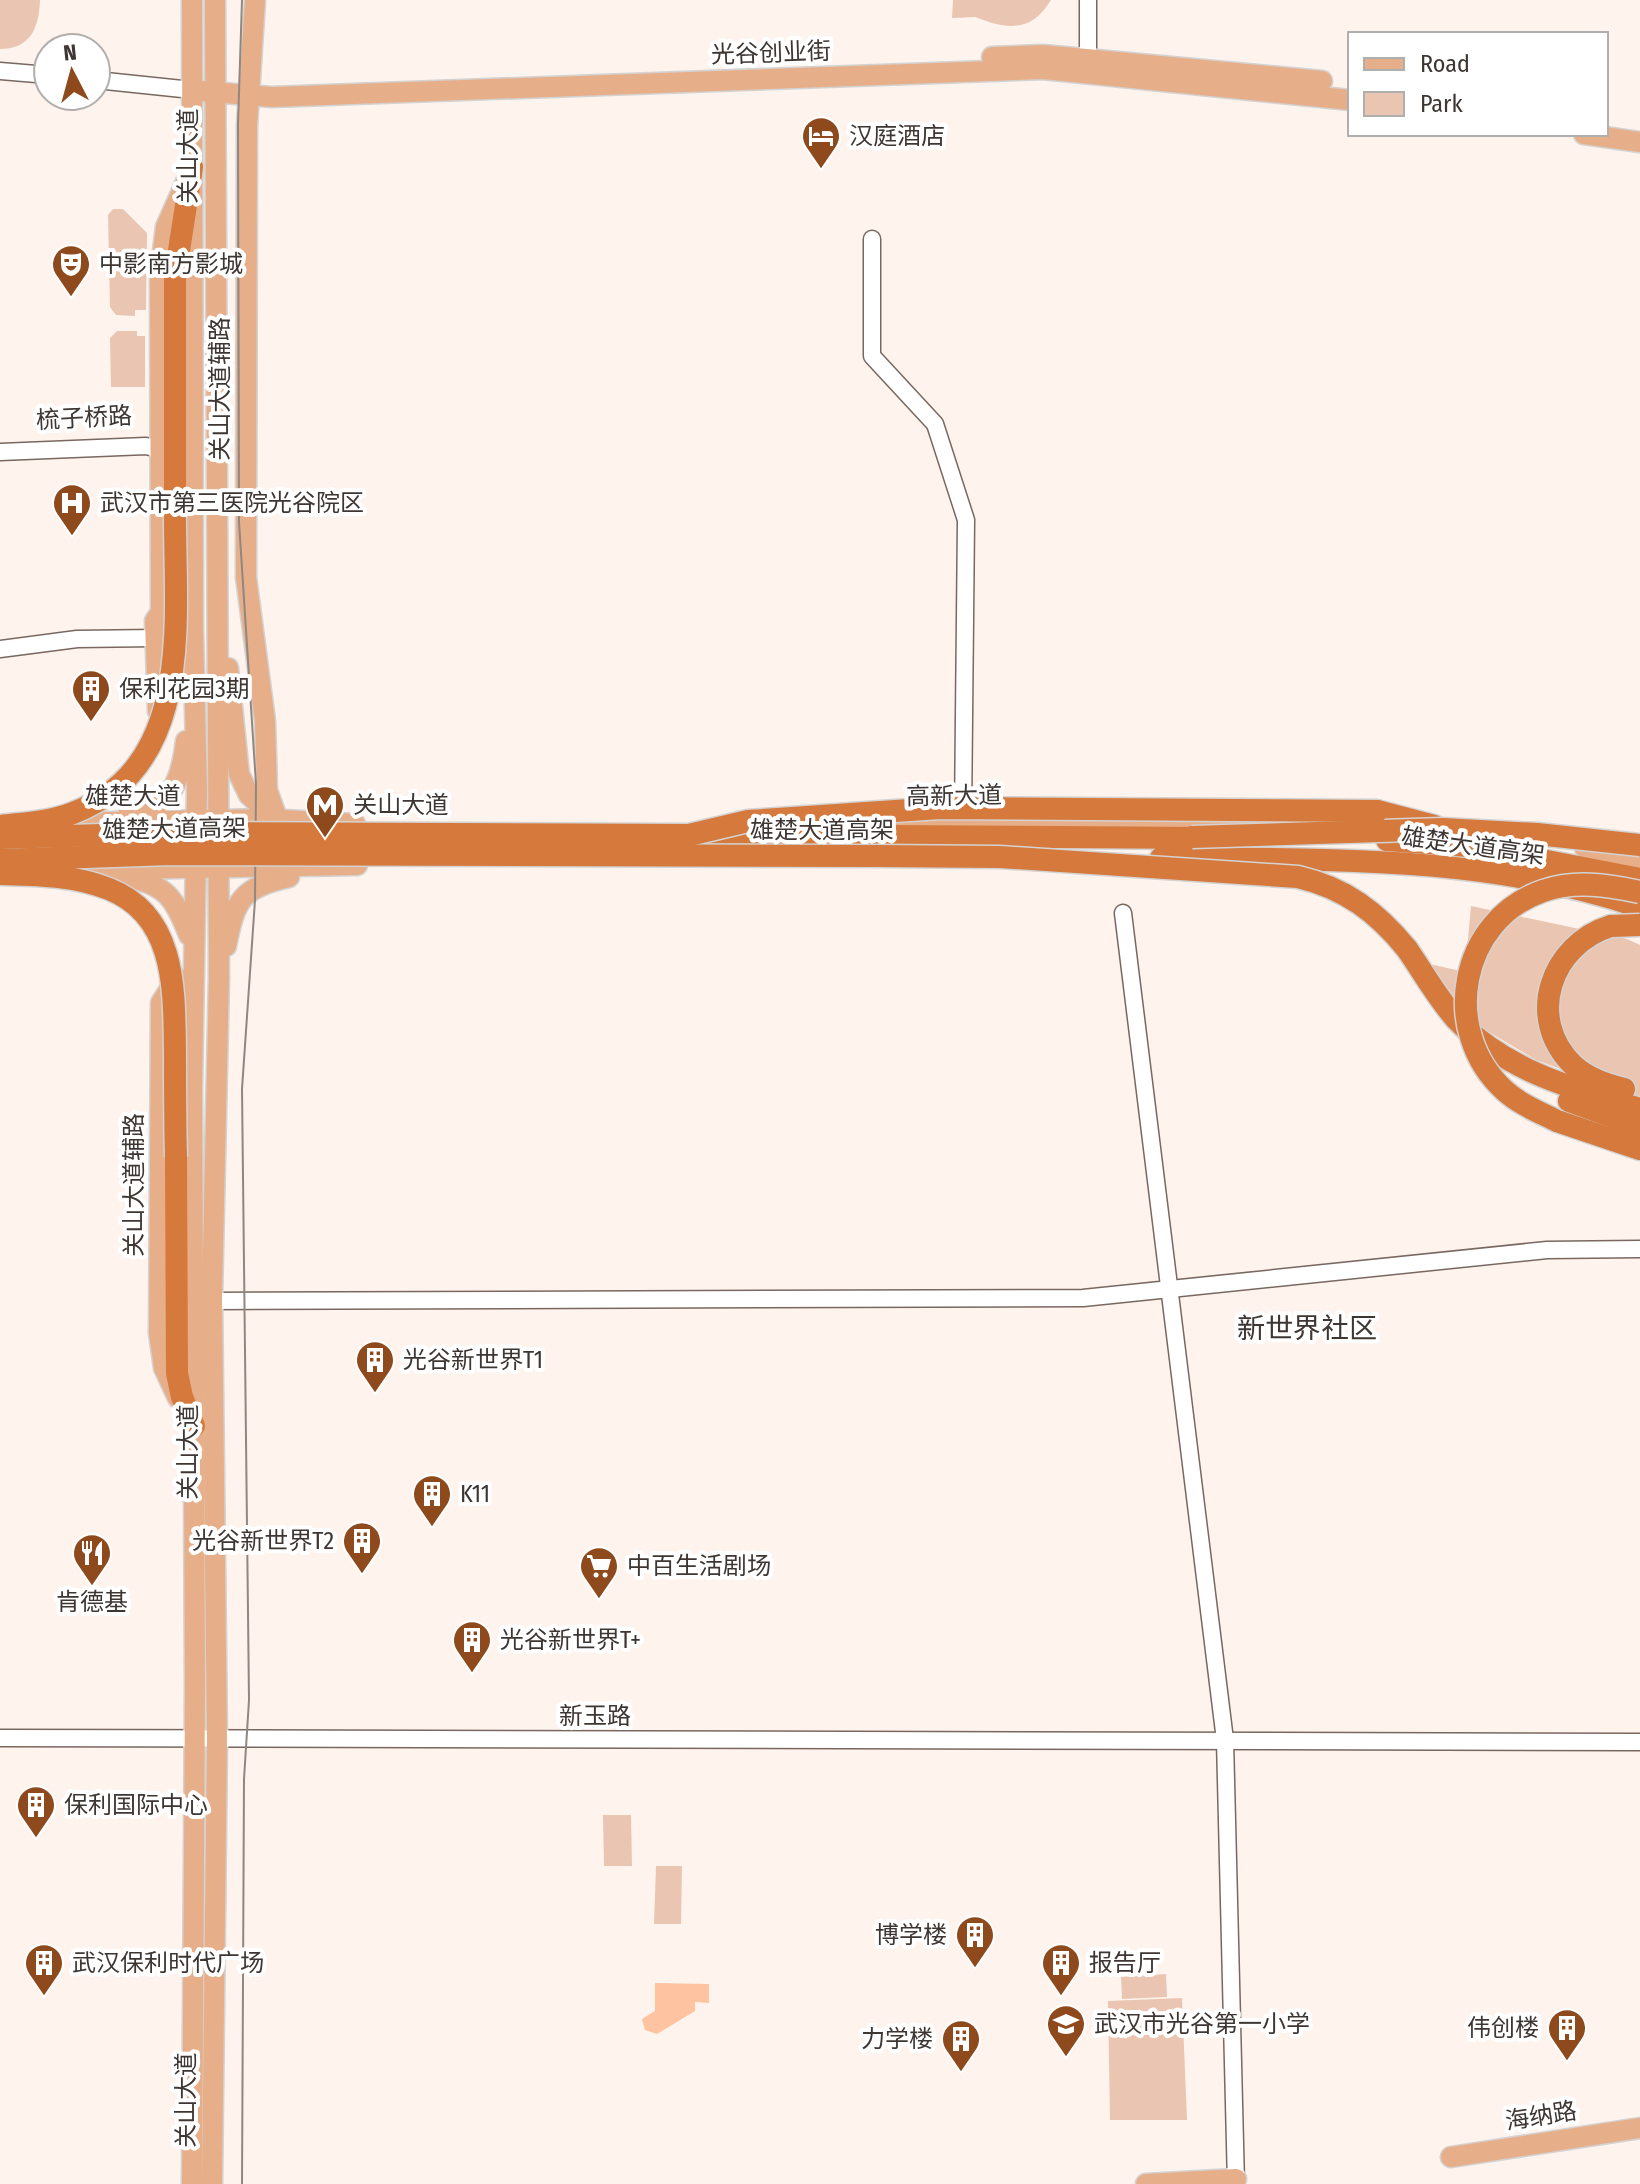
<svg xmlns="http://www.w3.org/2000/svg" width="1640" height="2184" font-family="'Fira Sans Condensed','Noto Sans SC',sans-serif">
  <style>
    .green { fill: #eac6b2 }
    .water { fill: #fec3a1 }
    .lines { fill: none; stroke-linecap: round; stroke-linejoin: round }
    .minor-casing { stroke: #78685f; stroke-width: 19 }
    .major-casing { stroke: #d4d3d2; stroke-width: 23 }
    .highway-casing { stroke: #d4d3d2; stroke-width: 25 }
    .minor { stroke: #fff; stroke-width: 16 }
    .major { stroke: #e6af8a; stroke-width: 20 }
    .highway { stroke: #d5793c; stroke-width: 22 }
    .tram { stroke: #8f8782; stroke-width: 2 }
    .highway-bridge-casing { stroke: #d4d3d2; stroke-width: 25; stroke-linecap: butt }
    .highway-bridge { stroke: #d5793c; stroke-width: 22 }
    .labels { text-anchor: middle; dominant-baseline: central; stroke-width: 8; stroke-linejoin: round; paint-order: stroke }
    .street-label { font-size: 24px; fill: #3d3632; stroke: #fff }
    .poi-label { font-size: 24px; fill: #3d3632; stroke: #fff; text-anchor: start }
    .quarter-label { font-size: 28px; fill: #3d3632; stroke: #fff }
  </style>
  <rect width="100%" height="100%" fill="#fef3ed"/>
  <g class="green">
    <path d="M0,0H40C39,27 31,49 0,49Z"/>
    <path d="M953,0H1051C1030,34 1006,29 975,17C972,17 959,18 952,18Z"/>
    <path d="M113,209H123L147,233L146,310H135V316L116,315L110,307L108,215Z"/>
    <path d="M117,331H137V336H145V387H111L110,338Z"/>
    <path d="M1471,906L1627,939L1640,945V1113L1605,1085L1536,1060L1479,1026L1425,963L1465,972Z"/>
    <path d="M603,1815H631L632,1866H604Z"/>
    <path d="M656,1866H682L681,1924H654Z"/>
    <path d="M1166,1974L1167,1997L1122,1999L1121,1977Z"/>
    <path d="M1182,1998L1187,2120H1110L1108,2001Z"/>
  </g>
  <path class="water" d="M655,1983L709,1984V2003L695,2002V2011L657,2034L645,2030L642,2019L655,2011Z"/>
  <g class="lines">
    <defs>
      <g id="minor">
        <path d="M1088,70V0"/>
        <path d="M0,71L48,75"/>
        <path d="M96,80L192,90"/>
        <path d="M872,239V356L935,424L966,520L963,816"/>
        <path d="M0,452L146,446L155,448L162,461"/>
        <path d="M0,649L77,639L156,638"/>
        <path d="M1123,913L1225,1740L1236,2184"/>
        <path d="M212,1301L1083,1298L1547,1250L1640,1249"/>
        <path d="M0,1738L1640,1742"/>
      </g>
      <g id="major">
        <path d="M255,0L247,126L246,577L265,721L267,790L278,821"/>
        <path d="M992,57L1043,55L1322,81"/>
        <path d="M200,91L272,97L1043,69L1350,100"/>
        <path d="M1584,134L1640,142"/>
        <path d="M228,668L239,774L249,795L277,820"/>
        <path d="M158,711L155,621L161,612L160,275L166,227L186,182"/>
        <path d="M128,815C172,806 181,782 186,741"/>
        <path d="M55,823L266,819L355,824"/>
        <path d="M855,824L1121,821L1282,824"/>
        <path d="M1585,848L1640,860"/>
        <path d="M66,870L357,865"/>
        <path d="M127,877C167,885 175,899 189,935"/>
        <path d="M226,946C235,900 241,888 289,877"/>
        <path d="M177,978L161,1003L159,1333L164,1368L178,1398"/>
        <path d="M1451,2157L1640,2128"/>
        <path d="M192,2184L195,1685L192,1088L197,790L193,629L192,0"/>
        <path d="M212,2184L217,1739L212,1297L219,977L215,0"/>
        <path d="M1146,2184L1236,2179"/>
      </g>
      <g id="highway">
        <path d="M175,510V276L192,167"/>
        <path d="M1377,811L1434,826"/>
        <path d="M707,835L1208,838"/>
        <path d="M1387,840L1469,846L1640,879"/>
        <path d="M1161,858C1323,860 1484,854 1640,907"/>
        <path d="M1611,926C1551,944 1525,1018 1573,1065C1587,1078 1605,1084 1624,1089"/>
        <path d="M1407,949C1423,972 1438,999 1457,1020C1506,1071 1574,1089 1640,1109"/>
        <path d="M1569,1101L1640,1127"/>
        <path d="M1557,1121L1640,1149"/>
        <path d="M176,1157L177,1373L182,1397L194,1426"/>
      </g>
    </defs>
    <use href="#minor" class="minor-casing"/>
    <use href="#major" class="major-casing"/>
    <use href="#highway" class="highway-casing"/>
    <use href="#minor" class="minor"/>
    <use href="#major" class="major"/>
    <use href="#highway" class="highway"/>
    <path class="tram" d="M242,0L238,124L239,522L256,784L255,900L242,1089L249,1700L244,1779L242,2184"/>
    <defs>
      <g id="highway-bridge">
        <path d="M1,826C25,823 51,822 73,813C197,765 174,616 175,510"/>
        <path d="M1192,837L1443,829L1537,834L1640,845"/>
        <path d="M0,838L170,833L689,835L748,821L940,808L1377,811"/>
        <path d="M0,860L171,854L877,856L1000,857L1298,877C1345,888 1377,912 1407,949"/>
        <path d="M0,874C36,875 74,875 109,889C177,916 174,991 175,1053C175,1088 175,1122 176,1157"/>
        <path d="M1611,926L1640,925"/>
        <path d="M1557,1121C1539,1112 1519,1104 1504,1090C1440,1031 1459,920 1543,891C1575,880 1608,885 1640,892"/>
      </g>
    </defs>
    <use href="#highway-bridge" class="highway-bridge-casing"/>
    <use href="#highway-bridge" class="highway-bridge"/>
  </g>
  <defs>
    <symbol id="hotel-pin" viewBox="-11 -11 22 30"><path d="M0 17L-7.5 6A9.5 9.5 0 1 1 7.5 6Z" fill="#8e4a1c" stroke="#fff"/><path d="M-6-4.5h1.5V1H6V5H4.5V3h-9V5H-6ZM-4 0a1.8 1.8 0 1 1 3.6 0ZM.5 0V-2.5h3Q6-2.5 6 0Z" fill="#fff"/></symbol>
    <symbol id="theatre-pin" viewBox="-11 -11 22 30"><path d="M0 17L-7.5 6A9.5 9.5 0 1 1 7.5 6Z" fill="#8e4a1c" stroke="#fff"/><path d="M-5-5.5Q0-4 5-5.5V0Q5 5 0 6Q-5 5-5 0ZM-3.3-2.5H-1v1.5H-3.3ZM1-2.5H3.3v1.5H1ZM-2.8 1Q0 5.5 2.8 1Z" fill="#fff"/></symbol>
    <symbol id="hospital-pin" viewBox="-11 -11 22 30"><path d="M0 17L-7.5 6A9.5 9.5 0 1 1 7.5 6Z" fill="#8e4a1c" stroke="#fff"/><path d="M-5-5h3v3.5h4V-5h3V5h-3V1.5h-4V5h-3Z" fill="#fff"/></symbol>
    <symbol id="building-pin" viewBox="-11 -11 22 30"><path d="M0 17L-7.5 6A9.5 9.5 0 1 1 7.5 6Z" fill="#8e4a1c" stroke="#fff"/><path d="M-4-6H4V6H1V3H-1V6H-4ZM-2.5-4.3h1.7v1.8h-1.7ZM.8-4.3h1.7v1.8H.8ZM-2.5-1h1.7V.8h-1.7ZM.8-1h1.7V.8H.8Z" fill="#fff"/></symbol>
    <symbol id="metro-pin" viewBox="-11 -11 22 30"><path d="M0 17L-7.5 6A9.5 9.5 0 1 1 7.5 6Z" fill="#8e4a1c" stroke="#fff"/><path d="M-5.5 5V-5H-3L0 0L3-5H5.5V5H3V-.5L0 4L-3-.5V5Z" fill="#fff"/></symbol>
    <symbol id="restaurant-pin" viewBox="-11 -11 22 30"><path d="M0 17L-7.5 6A9.5 9.5 0 1 1 7.5 6Z" fill="#8e4a1c" stroke="#fff"/><path d="M-5-6h1v4h1v-4h1v4h1v-4h1v5L-1.5 .5V6h-2V.5L-5-1ZM5-6V6H3V1.5H1.5Q1.5-4 5-6Z" fill="#fff"/></symbol>
    <symbol id="supermarket-pin" viewBox="-11 -11 22 30"><path d="M0 17L-7.5 6A9.5 9.5 0 1 1 7.5 6Z" fill="#8e4a1c" stroke="#fff"/><path d="M-6-5.5h2.5l.6 2H6L4.5 2H-2.5L-4.4-4H-6ZM-1.5 3.2a1.3 1.3 0 1 0 .1 0ZM3 3.2a1.3 1.3 0 1 0 .1 0Z" fill="#fff"/></symbol>
    <symbol id="school-pin" viewBox="-11 -11 22 30"><path d="M0 17L-7.5 6A9.5 9.5 0 1 1 7.5 6Z" fill="#8e4a1c" stroke="#fff"/><path d="M0-5L7-2L0 1L-7-2ZM-4 1L0 2.5L4 1V4Q0 6-4 4Z" fill="#fff"/></symbol>
  </defs>
  <g fill-rule="evenodd">
    <use href="#hotel-pin" x="799" y="114" width="44" height="60"/>
    <use href="#theatre-pin" x="49" y="242" width="44" height="60"/>
    <use href="#hospital-pin" x="50" y="481" width="44" height="60"/>
    <use href="#building-pin" x="69" y="667" width="44" height="60"/>
    <use href="#metro-pin" x="303" y="783" width="44" height="60"/>
    <use href="#building-pin" x="353" y="1338" width="44" height="60"/>
    <use href="#building-pin" x="410" y="1472" width="44" height="60"/>
    <use href="#building-pin" x="340" y="1519" width="44" height="60"/>
    <use href="#restaurant-pin" x="70" y="1531" width="44" height="60"/>
    <use href="#supermarket-pin" x="577" y="1544" width="44" height="60"/>
    <use href="#building-pin" x="450" y="1618" width="44" height="60"/>
    <use href="#building-pin" x="14" y="1783" width="44" height="60"/>
    <use href="#building-pin" x="953" y="1913" width="44" height="60"/>
    <use href="#building-pin" x="22" y="1941" width="44" height="60"/>
    <use href="#building-pin" x="1039" y="1941" width="44" height="60"/>
    <use href="#school-pin" x="1044" y="2002" width="44" height="60"/>
    <use href="#building-pin" x="1545" y="2006" width="44" height="60"/>
    <use href="#building-pin" x="939" y="2017" width="44" height="60"/>
  </g>
  <g class="labels">
    <g class="street-label">
      <text transform="translate(771 53) rotate(-2)">光谷创业街</text>
      <text transform="translate(188 156) rotate(-90)">关山大道</text>
      <text transform="translate(220 389) rotate(-90)">关山大道辅路</text>
      <text transform="translate(84 418) rotate(-3)">梳子桥路</text>
      <text x="133" y="796">雄楚大道</text>
      <text transform="translate(954 796) rotate(-1)">高新大道</text>
      <text transform="translate(174 829) rotate(-1)">雄楚大道高架</text>
      <text x="822" y="830">雄楚大道高架</text>
      <text transform="translate(1473 846) rotate(8)">雄楚大道高架</text>
      <text transform="translate(134 1185) rotate(-90)">关山大道辅路</text>
      <text transform="translate(188 1452) rotate(-90)">关山大道</text>
      <text x="595" y="1716">新玉路</text>
      <text transform="translate(186 2100) rotate(-90)">关山大道</text>
      <text transform="translate(1541 2116) rotate(-9)">海纳路</text>
    </g>
    <g class="poi-label">
      <text x="849" y="136">汉庭酒店</text>
      <text x="99" y="264">中影南方影城</text>
      <text x="100" y="503">武汉市第三医院光谷院区</text>
      <text x="119" y="689">保利花园3期</text>
      <text x="353" y="805">关山大道</text>
      <text x="403" y="1360">光谷新世界T1</text>
      <text x="460" y="1494">K11</text>
      <text x="334" y="1541" text-anchor="end">光谷新世界T2</text>
      <text x="627" y="1566">中百生活剧场</text>
      <text x="92" y="1602" text-anchor="middle">肯德基</text>
      <text x="500" y="1640">光谷新世界T+</text>
      <text x="64" y="1805">保利国际中心</text>
      <text x="947" y="1935" text-anchor="end">博学楼</text>
      <text x="72" y="1963">武汉保利时代广场</text>
      <text x="1089" y="1963">报告厅</text>
      <text x="1094" y="2024">武汉市光谷第一小学</text>
      <text x="1539" y="2028" text-anchor="end">伟创楼</text>
      <text x="933" y="2039" text-anchor="end">力学楼</text>
    </g>
    <g class="quarter-label">
      <text x="1307" y="1328">新世界社区</text>
    </g>
  </g>
  <rect x="1348" y="32" width="260" height="104" fill="#ffffff" stroke="#b1afad" stroke-width="2"/>
  <rect x="1364" y="58" width="40" height="12" fill="#e6af8a" stroke="#b1afad" stroke-width="2"/>
  <text x="1420" y="72" font-size="24" fill="#3d3632">Road</text>
  <rect x="1364" y="92" width="40" height="24" fill="#eac6b2" stroke="#b1afad" stroke-width="2"/>
  <text x="1420" y="112" font-size="24" fill="#3d3632">Park</text>
  <g transform="translate(72 72) rotate(354)"><circle r="38" fill="#ffffff" stroke="#b1afad" stroke-width="2"/>
  <path d="M0-6L14 30L0 20L-14 30Z" fill="#8e4a1c"/>
  <text y="-12" font-size="22" font-weight="bold" text-anchor="middle" fill="#3d3632">N</text>
  </g>
</svg>
